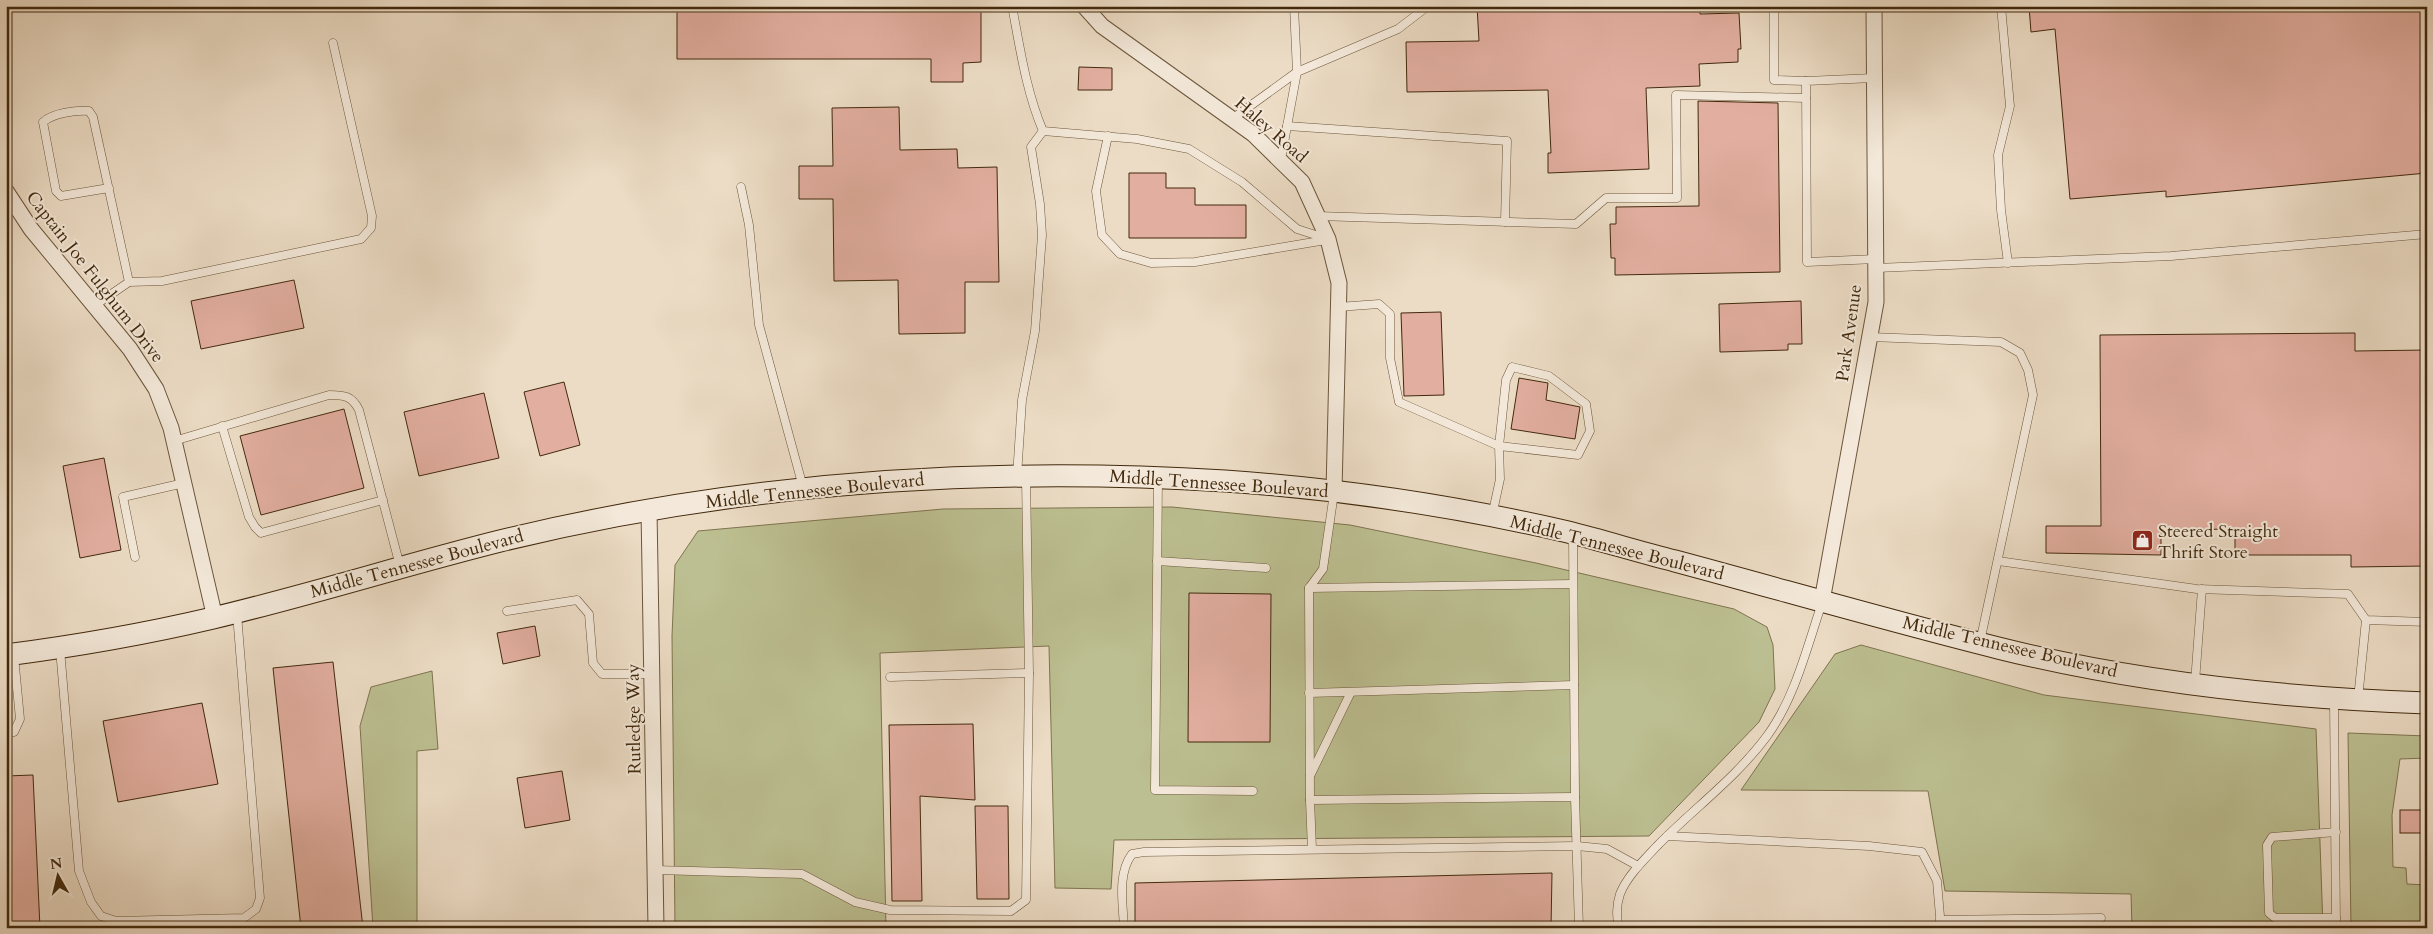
<svg xmlns="http://www.w3.org/2000/svg" width="2433" height="934" font-family="Cardo,serif">
  <style>
    .green { fill: #bcbf91; stroke: #7f744f }
    .building { fill: #e2aea0; stroke: #42290d }
    .lines { fill: none; stroke-linecap: round; stroke-linejoin: round }
    .lane-casing { stroke: #6c563b; stroke-width: 9 }
    .street-casing { stroke: #6c563b; stroke-width: 17 }
    .secondary-casing { stroke: #42290d; stroke-width: 23 }
    .lane { stroke: #f3e8d9; stroke-width: 8 }
    .street { stroke: #f3e8d9; stroke-width: 15 }
    .secondary { stroke: #f3e8d9; stroke-width: 21 }
    .labels { text-anchor: middle; dominant-baseline: central; stroke-width: 4; stroke-linejoin: round; paint-order: stroke }
    .street-label { font-size: 18px; fill: #42290d; stroke: #f3e8d9 }
    .poi-label { font-size: 18px; fill: #42290d; stroke: #f3e8d9; text-anchor: start }
  </style>
  <rect width="100%" height="100%" fill="#ecdcc5"/>
  <filter id="stains"><feTurbulence type="fractalNoise" baseFrequency=".004" numOctaves="4"/><feColorMatrix values="0 0 0 0 .2 0 0 0 0 .09 0 0 0 0 .02 0 0 0 .5 -.17"/></filter>
  <radialGradient id="worn" r=".72"><stop offset=".6" stop-color="#630" stop-opacity="0"/><stop offset="1" stop-color="#630" stop-opacity=".3"/></radialGradient>
  <g class="green">
    <path d="M1172,507L1350,525L1536,563L1734,609L1767,627L1773,645L1775,689L1759,722L1649,836L1114,840L1111,889L1055,888L1049,646L880,653L886,928H675L672,636L675,565L698,531L943,509Z"/>
    <path d="M1861,645L2044,695L2316,729L2323,928H2132L2131,894L1945,891L1928,791L1741,790L1835,654Z"/>
    <path d="M432,671L438,749L417,751V928H373L360,726L371,687Z"/>
    <path d="M2348,733L2427,736V758L2400,759L2392,815L2393,867L2406,868L2407,884L2427,885V928H2351Z"/>
  </g>
  <g class="building">
    <path d="M677,6H981V62L963,63V82H931V59H677Z"/>
    <path d="M1477,6H1700V14L1739,13L1741,49H1738V62L1699,64L1700,86L1646,88L1649,169L1548,173V153H1551L1548,90L1407,92L1406,42L1479,41Z"/>
    <path d="M2029,6H2427V173L2166,197V191L2070,199L2055,29L2031,32Z"/>
    <path d="M1079,67L1112,68V90H1078Z"/>
    <path d="M1698,101L1778,103L1780,272L1615,275V258H1611L1610,224H1616V207L1699,206Z"/>
    <path d="M899,107L900,150L957,149L958,168L997,167L999,282H965V333L899,334L898,280L834,281L833,199H799V166H833L832,108Z"/>
    <path d="M1129,173H1166V188H1195V205H1246V238H1129Z"/>
    <path d="M294,280L304,328L201,349L191,301Z"/>
    <path d="M1801,301L1802,344H1788V350L1720,352L1719,304Z"/>
    <path d="M1441,312L1444,395L1404,396L1401,313Z"/>
    <path d="M2355,333V351L2427,350V566L2351,567V555H2235V529L2161,530V555L2046,553V526H2101L2100,335Z"/>
    <path d="M1519,378L1548,383L1546,400L1580,407L1575,439L1511,429Z"/>
    <path d="M564,382L580,445L540,456L524,392Z"/>
    <path d="M484,393L499,458L419,476L404,412Z"/>
    <path d="M344,409L364,488L261,515L240,436Z"/>
    <path d="M104,458L121,550L80,558L63,466Z"/>
    <path d="M1189,593L1271,594L1270,742H1188Z"/>
    <path d="M535,626L540,656L503,664L497,633Z"/>
    <path d="M333,662L363,928H301L273,668Z"/>
    <path d="M202,703L218,784L118,802L103,721Z"/>
    <path d="M973,724L975,800L920,796L922,901H892L889,725Z"/>
    <path d="M562,771L570,820L525,828L517,778Z"/>
    <path d="M33,775L40,928H6V776Z"/>
    <path d="M975,806H1008L1009,899H977Z"/>
    <rect x="2400" y="810" width="27" height="23"/>
    <path d="M1552,873L1551,928H1135V883Z"/>
  </g>
  <g class="lines">
    <defs>
      <g id="lane">
        <path d="M1012,6C1020,48 1026,91 1043,131L1137,139L1189,149L1242,182L1297,229L1328,239"/>
        <path d="M1774,6V80L1806,81"/>
        <path d="M2001,6L2010,106L1998,155L2001,210L2008,263"/>
        <path d="M1874,78L1806,81L1807,262L1876,259"/>
        <path d="M1232,119L1297,72L1398,29L1428,6"/>
        <path d="M1287,126L1507,141L1505,222"/>
        <path d="M1108,136L1096,191L1102,235L1120,254L1151,263L1195,262L1326,240"/>
        <path d="M1281,159L1297,72L1294,6"/>
        <path d="M741,187L749,225L759,325L803,487"/>
        <path d="M1317,216L1576,224L1606,198H1677L1676,95L1806,98"/>
        <path d="M1876,268L2171,256L2427,234"/>
        <path d="M129,282L162,281L361,239L371,228L372,216L333,43"/>
        <path d="M94,306L129,282L93,117L89,111C76,110 53,113 43,122L56,191L61,196L109,188"/>
        <path d="M1338,307L1379,304L1390,314V358L1399,402L1499,446L1500,479L1492,516"/>
        <path d="M1870,337L2001,342L2020,353L2028,370L2033,395L1980,642"/>
        <path d="M1512,367L1549,376L1586,404L1590,431L1578,455L1499,446L1506,380Z"/>
        <path d="M222,426L249,517L255,527L261,533L383,500"/>
        <path d="M174,441L329,395C345,395 352,396 359,410L400,566"/>
        <path d="M1017,476L1022,400L1035,331L1042,235L1040,204L1031,147L1043,131"/>
        <path d="M1158,480L1155,790L1253,791"/>
        <path d="M1573,536L1575,797"/>
        <path d="M135,557L123,497L184,483"/>
        <path d="M1157,561L1266,568"/>
        <path d="M1998,561L2197,589L2348,594L2366,620L2427,622"/>
        <path d="M1309,588L1573,584"/>
        <path d="M507,611L577,600L589,614L593,663L602,674H652"/>
        <path d="M60,649L79,871L91,902L101,916L116,921L244,918L256,909L260,898L237,614"/>
        <path d="M890,677L1029,673"/>
        <path d="M2195,682L2202,589"/>
        <path d="M1309,693L1574,685"/>
        <path d="M2358,699L2366,620"/>
        <path d="M2334,700L2336,928"/>
        <path d="M6,733L14,732L20,719L14,656"/>
        <path d="M1310,776L1351,692"/>
        <path d="M1310,800L1309,588L1323,569L1334,493"/>
        <path d="M2336,832L2272,837L2267,845L2269,913L2275,918H2336"/>
        <path d="M1667,836L1869,846L1922,852L1937,881L1941,928"/>
        <path d="M1312,849L1310,800L1575,797L1579,928"/>
        <path d="M655,870L802,874L855,902L890,910L1011,911L1026,900L1029,673L1026,477"/>
        <path d="M1940,920L2101,918"/>
        <path d="M1124,928C1123,904 1117,874 1132,854L1144,852L1577,846L1607,849L1638,866"/>
        <path d="M1619,928C1616,916 1616,906 1620,894C1627,876 1644,860 1657,846C1693,809 1736,778 1767,736C1795,698 1807,647 1822,603"/>
      </g>
      <g id="street">
        <path d="M1084,6L1102,26L1253,134L1302,182L1328,239L1339,283L1334,491"/>
        <path d="M6,191L31,229L130,349L156,389L171,428L215,618"/>
        <path d="M649,510L656,928"/>
        <path d="M1822,601L1876,302L1874,6"/>
      </g>
      <path id="secondary" d="M6,655C76,646 145,634 213,618C310,595 404,565 500,541C737,483 982,466 1225,481C1340,489 1456,506 1568,532C1604,541 1639,552 1675,561C1783,590 1890,621 1998,648C2138,683 2283,698 2427,703"/>
    </defs>
    <use href="#lane" class="lane-casing"/>
    <use href="#street" class="street-casing"/>
    <use href="#secondary" class="secondary-casing"/>
    <use href="#lane" class="lane"/>
    <use href="#street" class="street"/>
    <use href="#secondary" class="secondary"/>
  </g>
  <defs>
    <symbol id="shop-square" viewBox="-11 -11 22 22"><rect x="-9" y="-9" width="18" height="18" rx="4" fill="#8f2418" stroke="#f3e8d9"/><path d="M-5-2.5h2.3a2.7 3.5 0 0 1 5.4 0H5L5.5 6h-11ZM-1.5-2.5h3a1.5 2.3 0 0 0-3 0Z" fill="#fff"/></symbol>
  </defs>
  <g fill-rule="evenodd">
    <use href="#shop-square" x="2130" y="528" width="25" height="25"/>
  </g>
  <g class="labels">
    <g class="street-label">
      <text transform="translate(1271 130) rotate(41)">Haley Road</text>
      <text transform="translate(95 277) rotate(52)">Captain Joe Fulghum Drive</text>
      <text transform="translate(1849 333) rotate(-82)">Park Avenue</text>
      <text transform="translate(1219 484) rotate(4)">Middle Tennessee Boulevard</text>
      <text transform="translate(815 491) rotate(-6)">Middle Tennessee Boulevard</text>
      <text transform="translate(1617 548) rotate(14)">Middle Tennessee Boulevard</text>
      <text transform="translate(417 564) rotate(-15)">Middle Tennessee Boulevard</text>
      <text transform="translate(2010 647) rotate(13)">Middle Tennessee Boulevard</text>
      <text transform="translate(634 719) rotate(-91)">Rutledge Way</text>
    </g>
    <g class="poi-label">
      <text x="2158" y="531">Steered Straight<tspan x="2158" dy="21">Thrift Store</tspan></text>
    </g>
  </g>
  <rect width="2433" height="934" fill="none" stroke="#ecdcc5" stroke-width="25"/>
  <rect x="8" y="8" width="2418" height="919" fill="none" stroke="#42290d" stroke-width="2.5"/>
  <rect x="12" y="12" width="2408" height="909" fill="none" stroke="#42290d"/>
  <g transform="translate(58 876) rotate(352)" stroke="#f3e8d9" stroke-width="4" paint-order="stroke">
  <path d="M0-4L9 19L0 12L-9 19Z" fill="#42290d"/>
  <text y="-8" font-size="14" font-weight="bold" text-anchor="middle" fill="#42290d">N</text>
  </g>
  <rect width="100%" height="100%" filter="url(#stains)"/>
  <rect width="100%" height="100%" fill="url(#worn)"/>
</svg>
